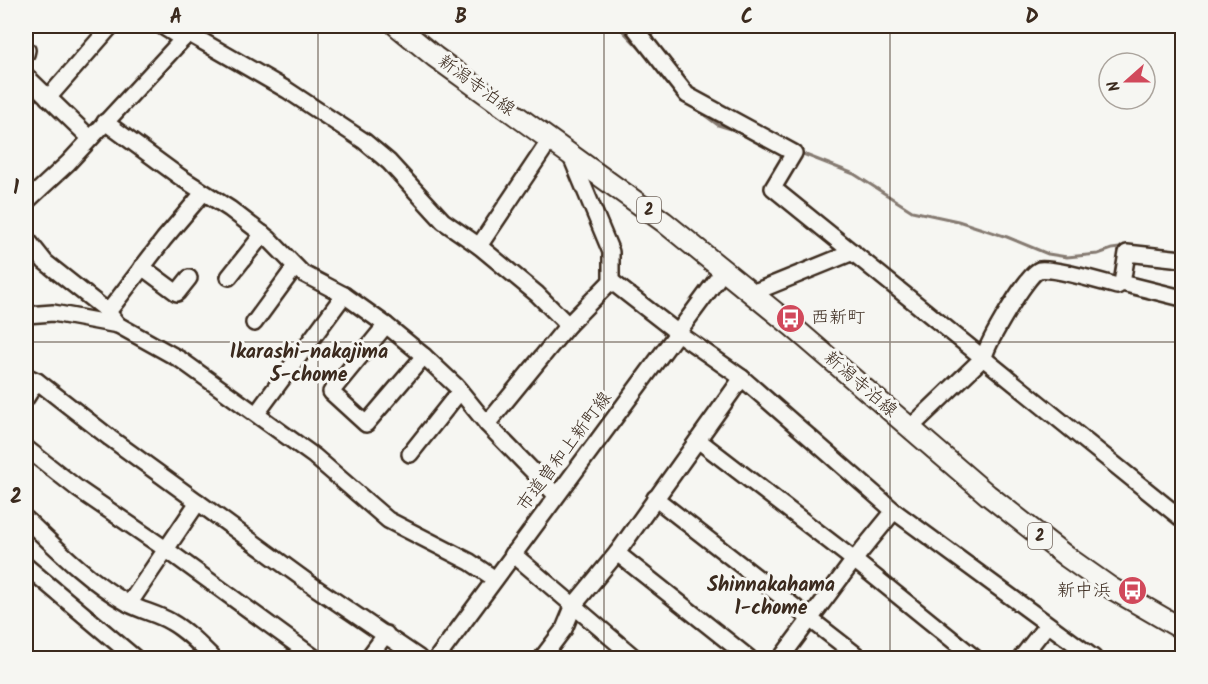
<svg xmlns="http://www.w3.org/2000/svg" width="1208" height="684" font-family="Kalam,'Klee One',sans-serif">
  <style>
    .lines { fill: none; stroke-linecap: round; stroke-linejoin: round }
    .stream { stroke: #857a71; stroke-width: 3 }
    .minor-casing { stroke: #3b2a1e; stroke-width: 20 }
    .major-casing { stroke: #3b2a1e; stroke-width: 24 }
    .minor { stroke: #f6f6f2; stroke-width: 15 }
    .major { stroke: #f6f6f2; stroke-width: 20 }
    .grid { fill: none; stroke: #3b2a1e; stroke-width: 1.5; stroke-opacity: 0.55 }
    .labels { text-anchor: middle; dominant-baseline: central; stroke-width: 6; stroke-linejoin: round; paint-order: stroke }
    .shield { fill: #f6f6f2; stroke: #73675e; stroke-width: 1.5 }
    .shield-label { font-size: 16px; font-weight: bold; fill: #3b2a1e }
    .street-label { font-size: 18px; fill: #3b2a1e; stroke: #f6f6f2 }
    .poi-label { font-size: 18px; fill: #3b2a1e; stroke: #f6f6f2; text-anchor: start }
    .neighbourhood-label { font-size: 20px; font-weight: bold; fill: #3b2a1e; stroke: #f6f6f2 }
    .neatline { fill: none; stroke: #3b2a1e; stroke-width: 2 }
    .grid-label { font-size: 20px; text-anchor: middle; font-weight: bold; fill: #3b2a1e }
  </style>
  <rect width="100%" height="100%" fill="#f6f6f2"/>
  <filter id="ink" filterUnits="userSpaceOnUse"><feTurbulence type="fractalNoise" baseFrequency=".0167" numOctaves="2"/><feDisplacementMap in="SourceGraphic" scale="12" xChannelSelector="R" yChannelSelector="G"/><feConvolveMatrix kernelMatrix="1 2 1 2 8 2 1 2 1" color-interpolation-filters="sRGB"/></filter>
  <g filter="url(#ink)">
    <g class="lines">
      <g class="stream">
        <path d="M618,26L645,54"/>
        <path d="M692,106L718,125L741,132"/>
        <path d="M798,152L854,174L912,211L958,221L1007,237L1048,254L1067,257L1098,254L1112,249L1127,247"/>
      </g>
      <defs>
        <g id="minor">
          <path d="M162,26L183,39"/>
          <path d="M633,26L687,95L794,153L773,188L1182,519"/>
          <path d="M188,33L287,90L364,141L389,162L443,221L479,246L537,294L568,325"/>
          <path d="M26,49L27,50L26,54"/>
          <path d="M26,76L90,138"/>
          <path d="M48,98L111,26"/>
          <path d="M105,122L180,177L230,209L269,239L302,273L344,295L386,325L424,356L456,386L487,424L556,495"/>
          <path d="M26,202L68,163L194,27"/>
          <path d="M26,238L45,262L108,312"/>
          <path d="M479,246L550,140"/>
          <path d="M142,267L177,293L189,278"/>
          <path d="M229,277L263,234"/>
          <path d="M611,281L678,333L742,378L894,511L1094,658"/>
          <path d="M1122,283L1127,253L1182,259"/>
          <path d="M752,293L853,252"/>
          <path d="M26,315L53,313L118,325L181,360L314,456L388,520L470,562L495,579"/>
          <path d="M254,323L295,267"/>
          <path d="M118,325L108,312L164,239L203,193"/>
          <path d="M386,325L331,392L366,424L424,356"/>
          <path d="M26,376L37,381L110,438L313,586L419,658"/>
          <path d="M26,398L37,381"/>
          <path d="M257,413L344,295"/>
          <path d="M487,424L568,325L611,281V252L570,154"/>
          <path d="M910,428L984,357C988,342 1027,274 1039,270C1051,267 1103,282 1117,286L1122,283L1182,298"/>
          <path d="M698,440L854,560L975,658"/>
          <path d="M26,448L78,489L167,550L315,658"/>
          <path d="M410,454L460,391"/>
          <path d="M655,498L860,658"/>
          <path d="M26,519C57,549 91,583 129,604C142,611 158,614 171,622C187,631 200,645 213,658"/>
          <path d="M617,553L749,658"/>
          <path d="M513,554L635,658"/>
          <path d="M26,566L135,658"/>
          <path d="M129,604L198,502"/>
          <path d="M368,658L386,634"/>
          <path d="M437,658L724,270"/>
          <path d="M542,658L564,629L574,605L617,553L742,378"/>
          <path d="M781,658L854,560L894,511"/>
          <path d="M1021,658L1047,625"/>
        </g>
        <path id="major" d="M397,26L435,57L664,222L792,326L988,495L1067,557L1111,588L1182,629"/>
      </defs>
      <use href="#minor" class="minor-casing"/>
      <use href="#major" class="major-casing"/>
      <use href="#minor" class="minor"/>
      <use href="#major" class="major"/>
    </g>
  </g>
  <path class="grid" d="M318,26V658M604,26V658M890,26V658M26,342H1182"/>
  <defs>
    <symbol id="bus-disc" viewBox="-11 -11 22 22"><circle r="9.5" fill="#d1495b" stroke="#f6f6f2"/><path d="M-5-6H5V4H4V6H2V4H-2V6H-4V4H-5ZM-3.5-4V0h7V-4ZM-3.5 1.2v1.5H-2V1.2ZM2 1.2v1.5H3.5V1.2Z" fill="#fff"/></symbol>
  </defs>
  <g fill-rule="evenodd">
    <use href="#bus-disc" x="774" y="302" width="33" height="33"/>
    <use href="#bus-disc" x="1116" y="574" width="33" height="33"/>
  </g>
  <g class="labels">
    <g class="shield">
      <rect x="637" y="197" width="24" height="26" rx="4.5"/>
      <rect x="1028" y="523" width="24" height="26" rx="4.5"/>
    </g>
    <g class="shield-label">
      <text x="649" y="210">2</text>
      <text x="1040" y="536">2</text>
    </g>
    <g class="street-label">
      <text transform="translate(476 86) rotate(36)">新潟寺泊線</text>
      <text transform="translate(860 385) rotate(41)">新潟寺泊線</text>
      <text transform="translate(565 452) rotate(-53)">市道曽和上新町線</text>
    </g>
    <g class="poi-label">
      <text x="811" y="318">西新町</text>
      <text x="1111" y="591" text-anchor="end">新中浜</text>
    </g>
    <g class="neighbourhood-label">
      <text x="309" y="353">Ikarashi-nakajima<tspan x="309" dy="23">5-chome</tspan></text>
      <text x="771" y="586">Shinnakahama<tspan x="771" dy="23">1-chome</tspan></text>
    </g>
  </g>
  <rect width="1208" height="684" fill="none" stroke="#f6f6f2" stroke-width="66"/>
  <g transform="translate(1127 81) rotate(249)"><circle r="28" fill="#f6f6f2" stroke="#aba49d" stroke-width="1.5"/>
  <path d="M0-4.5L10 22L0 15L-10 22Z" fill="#d1495b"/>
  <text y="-9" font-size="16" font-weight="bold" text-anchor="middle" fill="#3b2a1e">N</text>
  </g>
  <rect x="33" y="33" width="1142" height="618" class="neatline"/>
  <g class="grid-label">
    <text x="176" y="23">A</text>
    <text x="461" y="23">B</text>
    <text x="747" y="23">C</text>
    <text x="1032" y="23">D</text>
    <text x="16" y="194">1</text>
    <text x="16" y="503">2</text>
  </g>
</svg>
